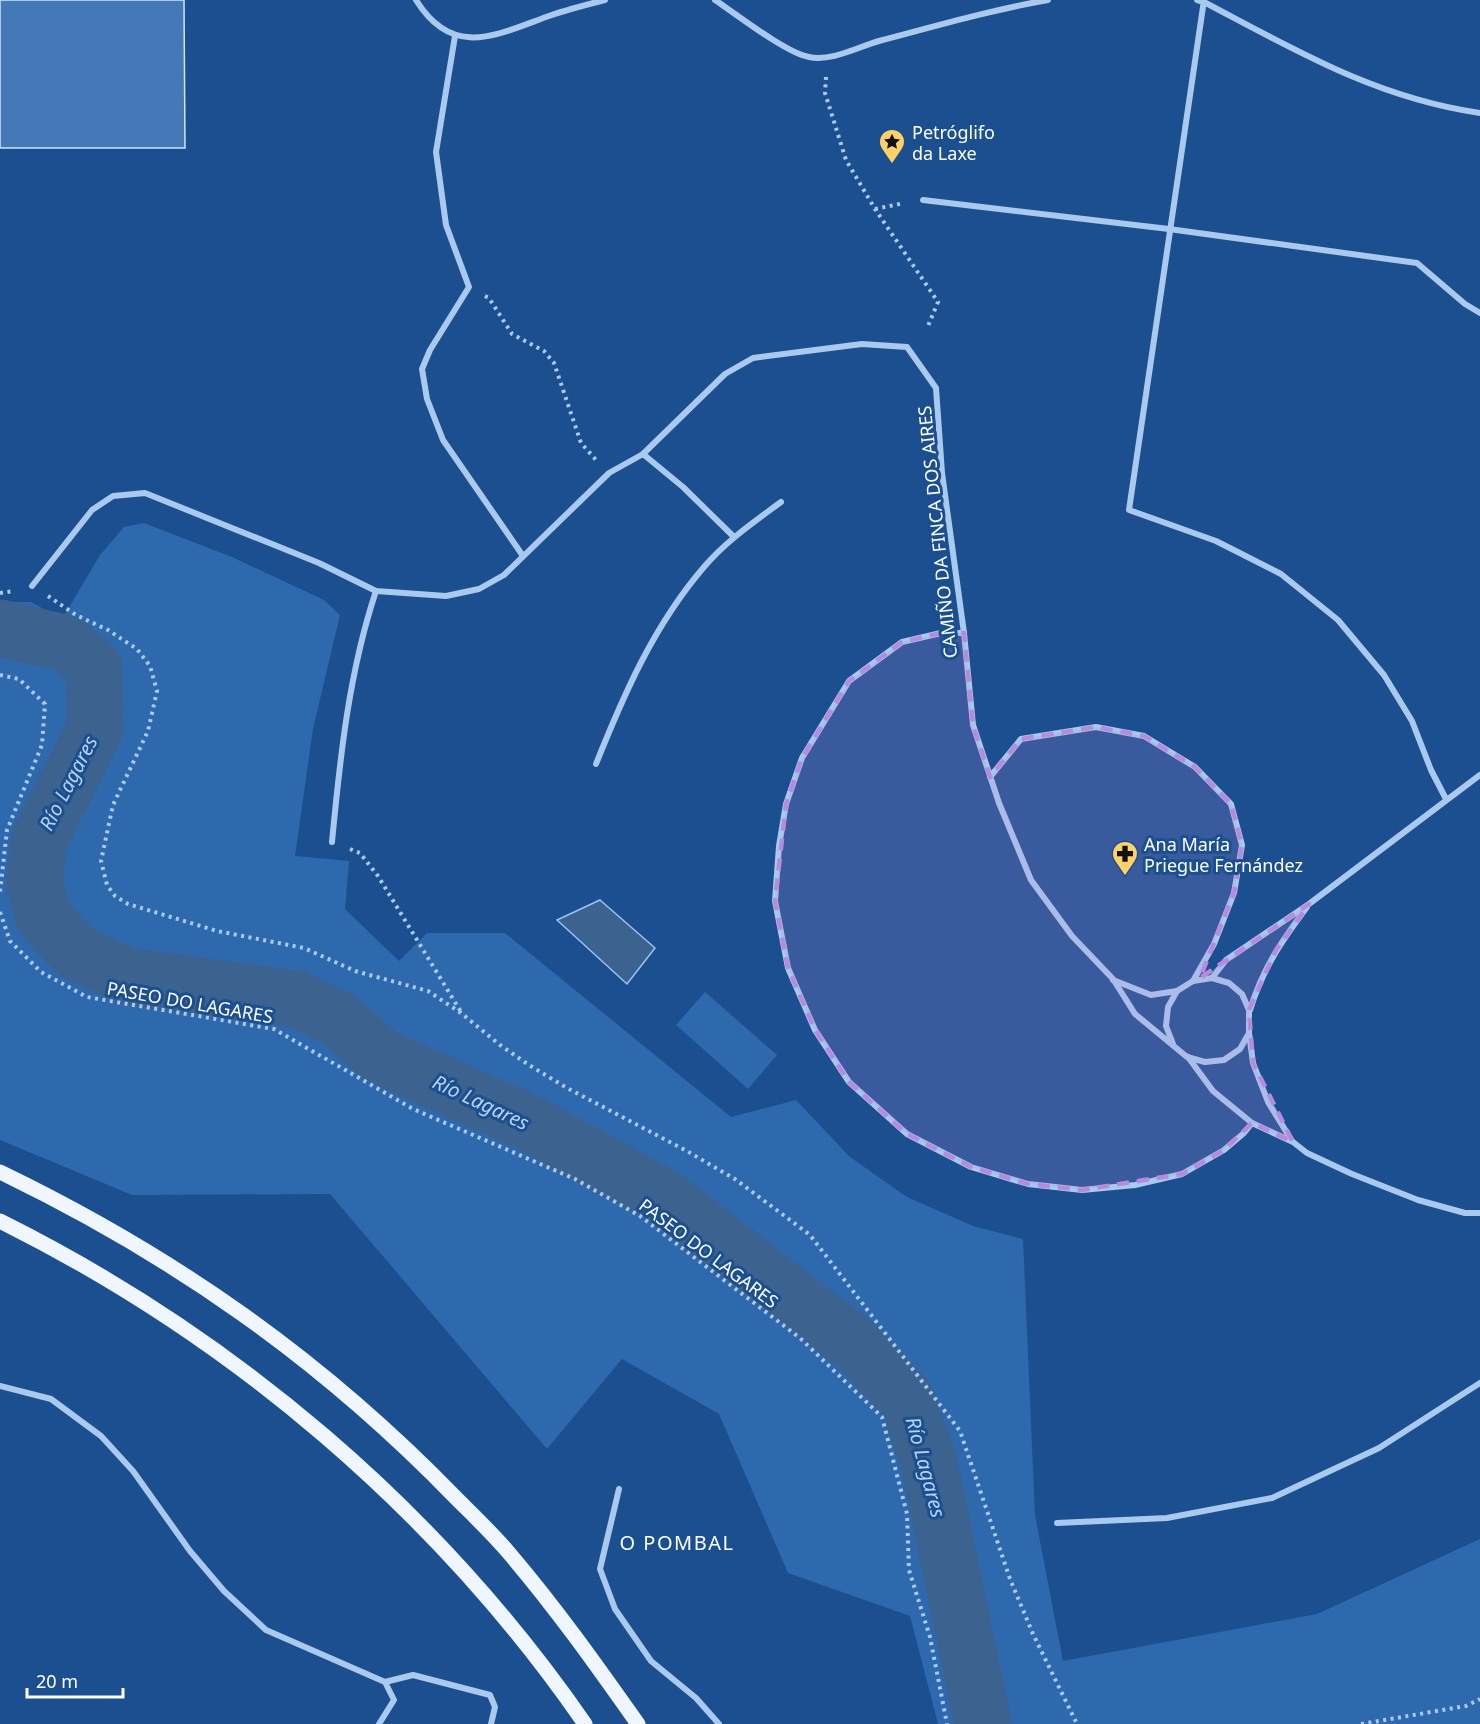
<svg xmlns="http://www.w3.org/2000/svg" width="1480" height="1724" font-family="'Noto Sans',sans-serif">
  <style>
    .green { fill: #2e69ad }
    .water { fill: #3c6290; stroke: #9cc4f0; stroke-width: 1.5 }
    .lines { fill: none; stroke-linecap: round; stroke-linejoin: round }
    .river { stroke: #3c6290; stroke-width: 57 }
    .building { fill: #4478b7; stroke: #cfe3fa; stroke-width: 1.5 }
    .path { stroke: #a9c9ee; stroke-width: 4; stroke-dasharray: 3 4.5; stroke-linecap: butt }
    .minor { stroke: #a9c9ee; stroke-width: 6 }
    .primary { stroke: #f0f6ff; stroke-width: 15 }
    .marked { fill: #b68bdc; fill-opacity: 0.2; stroke: #b68bdc; stroke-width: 4.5; stroke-dasharray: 12 8; stroke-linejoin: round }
    .labels { text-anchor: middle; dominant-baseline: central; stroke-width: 6; stroke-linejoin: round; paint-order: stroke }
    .poi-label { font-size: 18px; fill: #fff; stroke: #1b4f8f; text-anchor: start }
    .street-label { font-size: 18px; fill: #fff; stroke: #1b4f8f }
    .water-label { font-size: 20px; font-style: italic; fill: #b5d3f5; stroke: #1b4f8f }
    .neighbourhood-label { font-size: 20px; letter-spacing: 1.5px; fill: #fff; stroke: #1b4f8f }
  </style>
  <rect width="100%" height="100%" fill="#1b4f8f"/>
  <g class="green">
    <path d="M144,523L232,557L324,600L340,615L313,729L295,856L349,861L345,909L399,961L427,933H505L731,1117L796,1100L850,1157L907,1197L973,1226L1023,1239L1035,1515L1063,1661L1317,1614L1480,1539V1724H938L910,1616L788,1573L719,1414L622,1359L547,1449L330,1194L132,1195L0,1140V602H31L62,619L100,555L124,527Z"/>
    <path d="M705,992L777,1055L748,1089L676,1025Z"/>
  </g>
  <path class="water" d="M600,900L655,948L627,984L557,920Z"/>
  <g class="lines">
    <path class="river" d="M0,628L68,644L94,667L95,729L39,840L34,883L44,918L76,952L126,976L295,999L340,1020L380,1056L527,1122L664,1197L858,1347L906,1399L928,1459L983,1724"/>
  </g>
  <path class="building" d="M0,0H184L185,148H0Z"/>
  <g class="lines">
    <g class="path">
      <path d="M826,77L825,93L846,160L875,209L938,302L928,326"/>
      <path d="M875,209L904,203"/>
      <path d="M485,296L489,298L512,334L544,351L554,363L581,443L596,460"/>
      <path d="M0,593L14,591"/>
      <path d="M48,596L76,615L108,630L137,649L150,666L157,691L148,731L113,805L101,861L107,885L115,896L128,904L217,931L304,948L355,971L428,991L461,1013L500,1045L529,1065L567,1088L685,1150L735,1179L810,1235L960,1431L1010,1579L1033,1634L1077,1724"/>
      <path d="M0,675L19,679L45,704L42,745L7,830L0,892"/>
      <path d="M350,849L360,853L378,876L461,1012"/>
      <path d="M0,912L10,941L41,972L87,997L274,1029L413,1109L575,1179L640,1216L800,1338L882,1417L907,1514L909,1570L930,1637L947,1724"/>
      <path d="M1361,1724L1466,1706L1480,1699"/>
    </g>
    <g class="minor">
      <path d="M416,0C452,58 494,36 546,17C565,10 585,5 605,0"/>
      <path d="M715,0C736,14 786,53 809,57C831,62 858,47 879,41C936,26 991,10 1048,0"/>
      <path d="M1197,0L1204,2C1295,50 1376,98 1480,113"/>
      <path d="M1204,0L1129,510L1216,541L1281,574L1338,620L1384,675L1412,721L1431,770L1446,799"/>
      <path d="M455,36L436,152L446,225L469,287L430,350L422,369L427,399L443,440L523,556"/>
      <path d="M923,200L1169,229L1417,263L1465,304L1480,313"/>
      <path d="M643,454L683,487L734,537"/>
      <path d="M32,586L92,510L113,496L145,493L319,563L376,591L446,596L479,589L504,575L609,473L643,454L725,374L753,358L862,344L907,347L936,388L942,473L964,633L973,725L999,803L1031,880L1072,936L1113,979L1135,1014L1187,1057L1205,1062L1224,1060L1240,1049L1249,1033V1010L1242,994L1229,983L1212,978L1193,981L1177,991L1168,1007L1166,1026L1173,1044"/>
      <path d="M964,633H941L902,642L849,681L802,758L786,804L779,846L775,901L788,968L815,1030L849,1082L907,1134L971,1167L1028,1184L1082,1190L1135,1185L1182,1174L1224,1150L1244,1133L1252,1123"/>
      <path d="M596,764C624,694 654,625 704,567C726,541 754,522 781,502"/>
      <path d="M990,777L1021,739L1096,727L1144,736L1195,767L1231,804L1242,845L1234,893L1214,944L1193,981"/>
      <path d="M332,842C340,758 349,672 376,591"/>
      <path d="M1212,978L1226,960L1309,904L1480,775"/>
      <path d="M1113,980L1151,995L1177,991"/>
      <path d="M1250,1010C1263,968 1281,942 1307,907"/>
      <path d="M1249,1033L1253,1063L1268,1102L1292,1141"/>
      <path d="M1188,1057L1213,1091L1252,1123L1293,1142L1307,1153L1352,1174L1418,1200L1465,1213H1480"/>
      <path d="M0,1386L51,1399L101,1436L133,1471L190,1551L224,1591L266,1630L385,1682L394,1700L379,1724"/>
      <path d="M619,1489L600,1569L615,1609L651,1661L696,1698L719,1724"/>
      <path d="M1057,1523L1167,1518L1272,1498L1379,1448L1480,1383"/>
      <path d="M385,1682L413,1675L490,1695L495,1707L491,1724"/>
    </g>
    <g class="primary">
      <path d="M0,1172C174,1256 321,1359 456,1498C474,1516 493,1534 509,1553C556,1608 597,1666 638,1724"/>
      <path d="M0,1221C233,1337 437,1510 585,1724"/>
    </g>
  </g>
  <path class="marked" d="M941,633H964L973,725L990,777L1021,739L1096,727L1144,736L1195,767L1231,804L1242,845L1234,893L1200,978L1309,904L1276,950L1249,1010L1253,1063L1293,1142L1252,1123L1224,1150L1182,1174L1082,1190L1028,1184L971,1167L907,1134L849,1082L815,1030L788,968L775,901L786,804L802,758L849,681L902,642Z"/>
  <defs>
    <symbol id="sight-pin" viewBox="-11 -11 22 30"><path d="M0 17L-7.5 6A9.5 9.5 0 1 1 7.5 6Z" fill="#ffd166" stroke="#1b4f8f"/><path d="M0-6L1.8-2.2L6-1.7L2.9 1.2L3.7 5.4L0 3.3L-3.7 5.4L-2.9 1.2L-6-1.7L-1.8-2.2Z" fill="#111"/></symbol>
    <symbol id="pharmacy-pin" viewBox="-11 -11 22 30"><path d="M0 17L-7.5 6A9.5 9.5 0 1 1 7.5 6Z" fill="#ffd166" stroke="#1b4f8f"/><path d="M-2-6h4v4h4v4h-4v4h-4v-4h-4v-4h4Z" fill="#111"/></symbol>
  </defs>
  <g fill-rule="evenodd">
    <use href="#sight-pin" x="877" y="127" width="30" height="40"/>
    <use href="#pharmacy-pin" x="1110" y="839" width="30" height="40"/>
  </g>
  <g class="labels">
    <g class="poi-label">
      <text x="912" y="132">Petróglifo<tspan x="912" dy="21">da Laxe</tspan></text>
      <text x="1144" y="844">Ana María<tspan x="1144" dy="21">Priegue Fernández</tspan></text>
    </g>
    <g class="street-label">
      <text transform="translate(937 532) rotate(-96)">CAMIÑO DA FINCA DOS AIRES</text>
      <text transform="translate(190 1002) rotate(10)">PASEO DO LAGARES</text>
      <text transform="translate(709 1253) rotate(37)">PASEO DO LAGARES</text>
    </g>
    <g class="water-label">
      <text transform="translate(68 783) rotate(-63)">Río Lagares</text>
      <text transform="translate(481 1102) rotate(25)">Río Lagares</text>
      <text transform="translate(926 1467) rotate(75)">Río Lagares</text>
    </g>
    <g class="neighbourhood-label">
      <text x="677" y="1542">O POMBAL</text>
    </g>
  </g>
  <path d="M27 1688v9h96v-9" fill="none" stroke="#ffffff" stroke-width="3"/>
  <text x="36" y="1688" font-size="18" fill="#ffffff" stroke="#1b4f8f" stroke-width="4.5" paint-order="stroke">20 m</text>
</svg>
